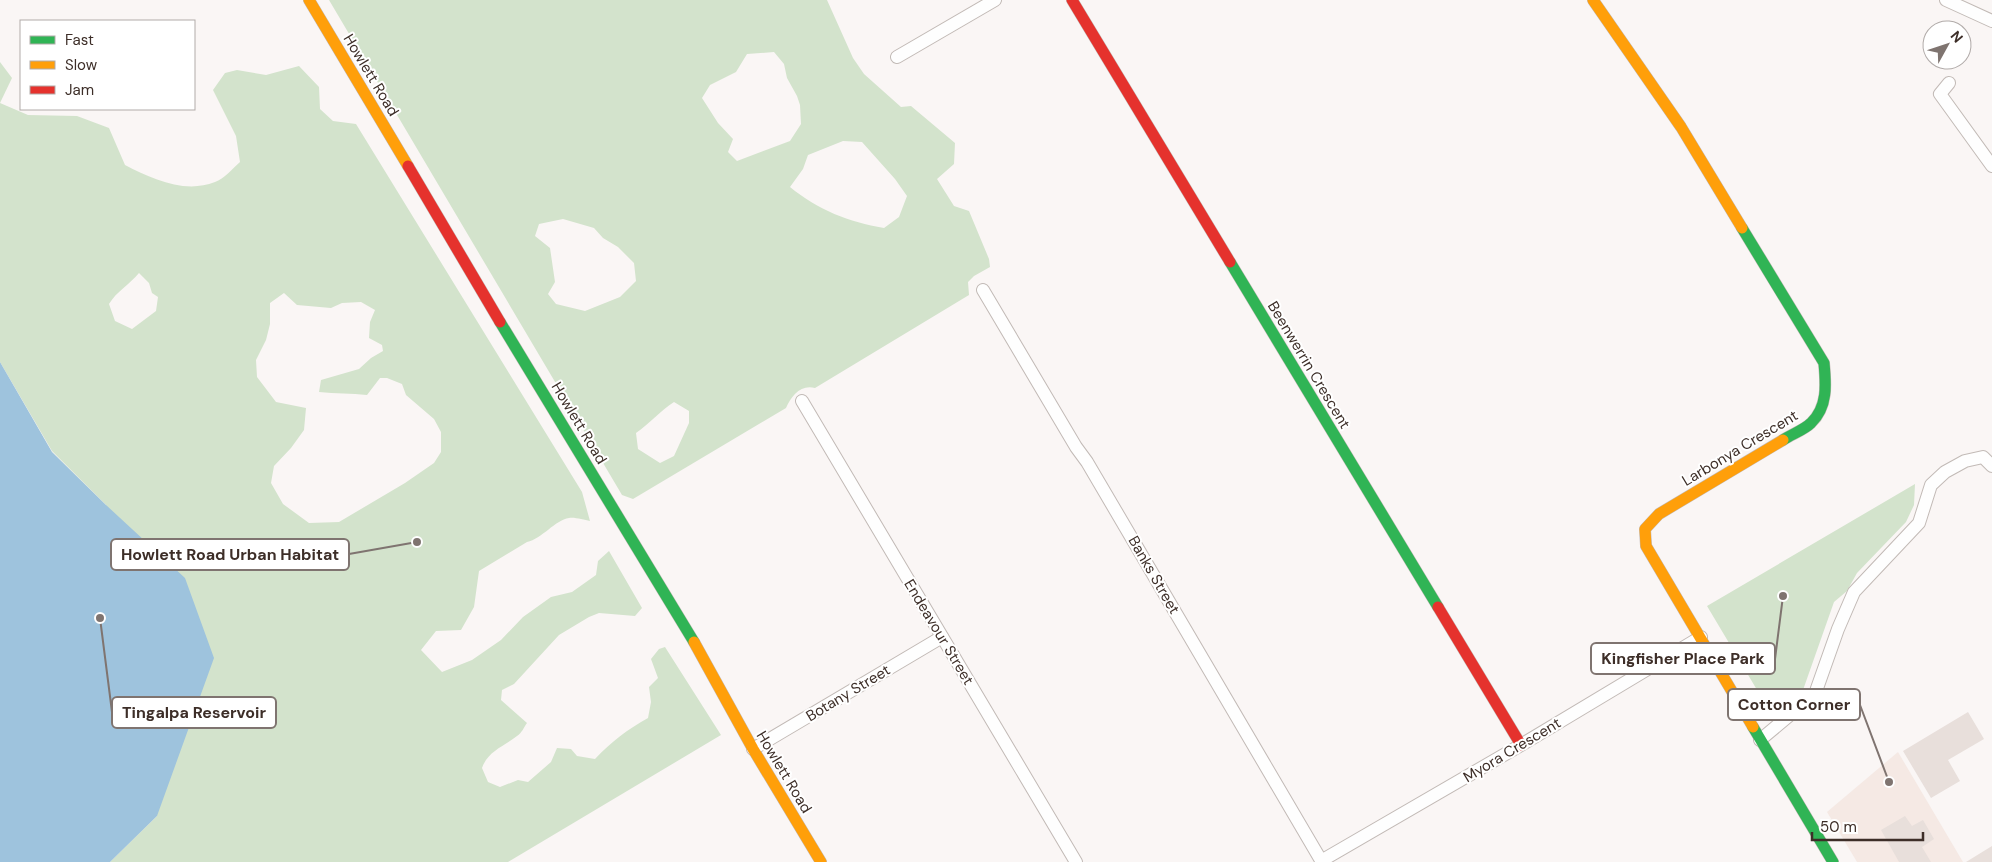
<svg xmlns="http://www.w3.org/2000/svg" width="1992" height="862" font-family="'DM Sans',sans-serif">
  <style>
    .built { fill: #f5e9e4 }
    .green { fill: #d3e3cc; fill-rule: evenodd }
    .water { fill: #9ec3dd }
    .building { fill: #e8dfdb }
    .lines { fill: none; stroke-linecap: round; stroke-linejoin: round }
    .street-casing { stroke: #c2bab6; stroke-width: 14 }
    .fast-casing { stroke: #c2bab6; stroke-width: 12 }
    .slow-casing { stroke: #c2bab6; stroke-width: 12 }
    .jam-casing { stroke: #c2bab6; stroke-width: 12 }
    .street { stroke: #fefefe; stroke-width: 12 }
    .fast { stroke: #30b455; stroke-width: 11 }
    .slow { stroke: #ff9f0a; stroke-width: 11 }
    .jam { stroke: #e5322d; stroke-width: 11 }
    .labels { text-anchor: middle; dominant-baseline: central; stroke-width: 4; stroke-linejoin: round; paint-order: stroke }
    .street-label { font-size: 15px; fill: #3d2e28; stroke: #fff }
    .leader { fill: none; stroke: #7f7470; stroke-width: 2 }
    .callout-dot { fill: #7f7470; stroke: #fff; stroke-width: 2 }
    .callout { fill: #fff; stroke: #7f7470; stroke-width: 2 }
    .callout-label { font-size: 16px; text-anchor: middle; font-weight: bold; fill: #3d2e28 }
  </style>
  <rect width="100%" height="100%" fill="#faf6f5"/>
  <path class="built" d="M1898,752L1963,862H1857L1827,812Z"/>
  <g class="green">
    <path d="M329,0H827L853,58L864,74L901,107L911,106L955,143L954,164L937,179L954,206L969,211L989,259L990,267L974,276L968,282L969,295L815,388C801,384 791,396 786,408L633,499L622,495ZM774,52L784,64L787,78L797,96L800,105L801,124L790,141L737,161L728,152L733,139L718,123L702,98L710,85L736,72L747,54ZM843,141L862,142L895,179L907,196L899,217L884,228C849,222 818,210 790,187L803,169L808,155ZM563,219L594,228L603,238L618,247L634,263L636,281L620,297L585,311L556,304L548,294L555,282L550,248L535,236L539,224ZM674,402L689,411V423L674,456L660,463L638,449L636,433C650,423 660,411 674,402Z"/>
    <path d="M0,62L12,78L0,103Z"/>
    <path d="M299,66L319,87L320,109L333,121L356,124L582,492L590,521C584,520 575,517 569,518C555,520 542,539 527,542L479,571L474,607L461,630L436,631L421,650L442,672L472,660L501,640L523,617L551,597L572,592L596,575L598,561L609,551L642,608L635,616L599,613L589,617L559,635L514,684L502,690L501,700L527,723C524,727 522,733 517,736C503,747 488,751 482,768L488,782L500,787L518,780L528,782L551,762L557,748L571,749L577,756L595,759C611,742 628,729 648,718L651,702L649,687L658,678L651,659L659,649L665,647L721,735L508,862H110L157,816L106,505L52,451L0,362V103L28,115L77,116L109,128L125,165C152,179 185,194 215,182C224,179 233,168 240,162L236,136L213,90L225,73L237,70L266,75ZM139,273L149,283L152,293L158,297L156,311L132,329L115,321L109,304C117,291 129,285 139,273ZM284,293L297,305L331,308L342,303L361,302L375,310L370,322L369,338L382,345L383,351L371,358L359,369L321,380L319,392C336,394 351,393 367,395L380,378H387L402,384L406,395L434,419L441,432V452L434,463L405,483L339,522L309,523L283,504L271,483L274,466L291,448L304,430L306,408L276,402L257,377L256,360L266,340L270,324V303Z"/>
    <path d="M1915,484L1914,505L1906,522L1857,573L1847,591L1834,602L1803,690L1787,704L1775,708L1766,705L1707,606Z"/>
  </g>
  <path class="water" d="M0,362L52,452L106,505L185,578L214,658L157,816L110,862H0Z"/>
  <g class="building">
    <path d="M1968,712L1984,739L1948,760L1960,781L1931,798L1903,751Z"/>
    <path d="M1905,816L1912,826L1923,820L1934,839L1922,847L1931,862H1899L1881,830Z"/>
    <path d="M1992,846V862H1966Z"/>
  </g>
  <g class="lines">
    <defs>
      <g id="street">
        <path d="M1946,0L1992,21"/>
        <path d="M897,57L995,0"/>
        <path d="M1949,83L1940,94L1992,166"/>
        <path d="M983,290L1076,447L1087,462L1322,862"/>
        <path d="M802,401L1076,862"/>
        <path d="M1760,740L1815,694L1838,629L1854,592L1919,523L1931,485L1945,472L1965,461L1983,457L1992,466"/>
        <path d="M753,749L942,637"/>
        <path d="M1321,861L1521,745L1701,637"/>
      </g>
      <g id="fast">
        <path d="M1742,228L1824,363C1826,384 1828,407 1811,423C1804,430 1792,434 1783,440"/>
        <path d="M1230,262L1438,607"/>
        <path d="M500,322L694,642"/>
        <path d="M1753,727L1833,862"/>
      </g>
      <g id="slow">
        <path d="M309,0L408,166"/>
        <path d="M1593,0L1681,127L1742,228"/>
        <path d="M694,642L753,749L821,862"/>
        <path d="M1753,727L1646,546L1645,529L1659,514L1783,440"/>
      </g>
      <g id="jam">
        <path d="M1072,0L1230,262"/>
        <path d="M408,166L500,322"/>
        <path d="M1438,607L1521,745"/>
      </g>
    </defs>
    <use href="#street" class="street-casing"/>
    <use href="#fast" class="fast-casing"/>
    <use href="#slow" class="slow-casing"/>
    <use href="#jam" class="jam-casing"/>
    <use href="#street" class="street"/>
    <use href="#fast" class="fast"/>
    <use href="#slow" class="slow"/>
    <use href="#jam" class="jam"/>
  </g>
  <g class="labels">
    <g class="street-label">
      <text transform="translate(371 75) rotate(59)">Howlett Road</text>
      <text transform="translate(1309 365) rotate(59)">Beenwerrin Crescent</text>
      <text transform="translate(579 423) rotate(59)">Howlett Road</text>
      <text transform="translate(1740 448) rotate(-31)">Larbonya Crescent</text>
      <text transform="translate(1154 575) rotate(60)">Banks Street</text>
      <text transform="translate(939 632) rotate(59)">Endeavour Street</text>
      <text transform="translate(848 693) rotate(-31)">Botany Street</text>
      <text transform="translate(1512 750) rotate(-31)">Myora Crescent</text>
      <text transform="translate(784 772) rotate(59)">Howlett Road</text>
    </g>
  </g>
  <path class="leader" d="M417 542L349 554M1783 596L1775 659M1889 782L1860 705M100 618L112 712"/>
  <g class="callout-dot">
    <circle cx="417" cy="542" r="5"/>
    <circle cx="1783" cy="596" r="5"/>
    <circle cx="1889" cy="782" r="5"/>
    <circle cx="100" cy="618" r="5"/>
  </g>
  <g class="callout">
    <rect x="111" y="539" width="238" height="31" rx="5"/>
    <rect x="1591" y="643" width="184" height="31" rx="5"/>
    <rect x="1728" y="689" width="132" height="31" rx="5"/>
    <rect x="112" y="697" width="164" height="31" rx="5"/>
  </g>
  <g class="callout-label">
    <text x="230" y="560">Howlett Road Urban Habitat</text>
    <text x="1683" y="664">Kingfisher Place Park</text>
    <text x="1794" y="710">Cotton Corner</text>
    <text x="194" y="718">Tingalpa Reservoir</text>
  </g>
  <rect x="20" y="20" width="175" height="90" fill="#ffffff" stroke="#b1aba9"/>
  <rect x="30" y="36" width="25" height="8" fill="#30b455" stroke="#b1aba9"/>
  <text x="65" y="45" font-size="15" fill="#3d2e28">Fast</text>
  <rect x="30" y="61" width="25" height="8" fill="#ff9f0a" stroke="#b1aba9"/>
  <text x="65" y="70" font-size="15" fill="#3d2e28">Slow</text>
  <rect x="30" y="86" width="25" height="8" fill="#e5322d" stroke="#b1aba9"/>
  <text x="65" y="95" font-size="15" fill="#3d2e28">Jam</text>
  <g transform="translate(1947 45) rotate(50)"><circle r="24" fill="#ffffff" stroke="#b1aba9"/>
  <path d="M0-4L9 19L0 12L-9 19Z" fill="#7f7470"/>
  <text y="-8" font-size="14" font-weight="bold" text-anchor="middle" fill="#3d2e28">N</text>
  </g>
  <path d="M1812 832v8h111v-8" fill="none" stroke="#3d2e28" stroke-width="2.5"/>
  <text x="1820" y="832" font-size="15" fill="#3d2e28" stroke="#ffffff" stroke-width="4" paint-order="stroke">50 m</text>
</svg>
